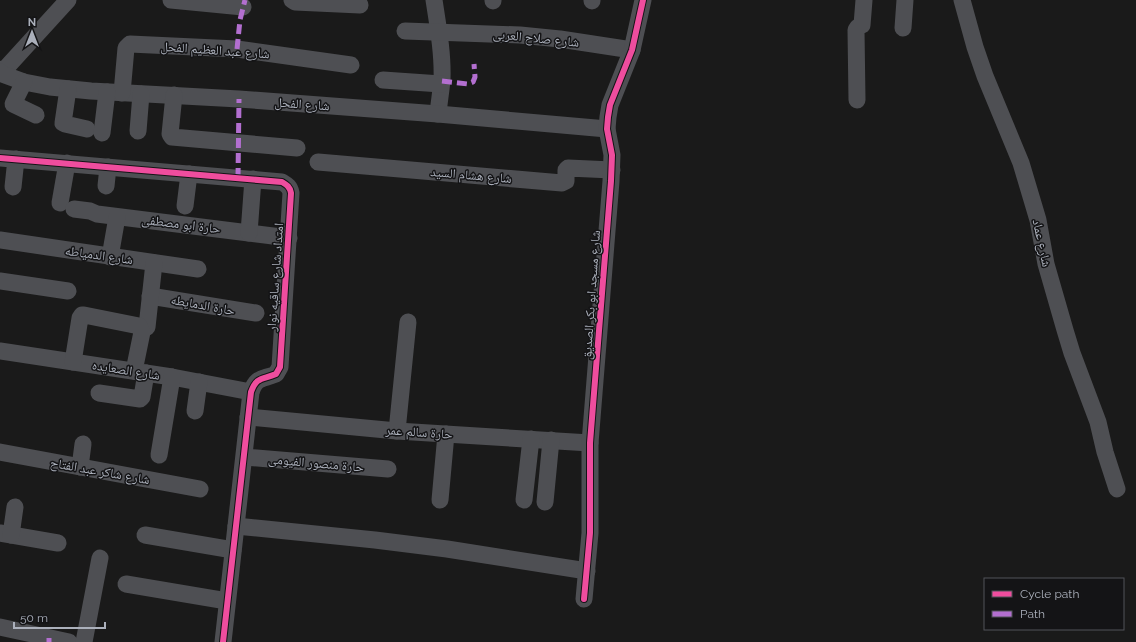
<svg xmlns="http://www.w3.org/2000/svg" width="1136" height="642" font-family="Raleway,'Noto Naskh Arabic',sans-serif">
  <style>
    .lines { fill: none; stroke-linecap: round; stroke-linejoin: round }
    .minor { stroke: #4e4f53; stroke-width: 17 }
    .quiet { stroke: #b36fd0; stroke-width: 5; stroke-dasharray: 10 5; stroke-linecap: butt }
    .cycleway-casing { stroke: #141416; stroke-width: 8 }
    .cycleway { stroke: #ef4d9e; stroke-width: 6 }
    .labels { text-anchor: middle; dominant-baseline: central; stroke-width: 3; stroke-linejoin: round; paint-order: stroke }
    .street-label { font-size: 13px; fill: #abb0bb; stroke: #141416 }
  </style>
  <rect width="100%" height="100%" fill="#1a1a1a"/>
  <g class="lines">
    <g class="minor">
      <path d="M171,0L243,7"/>
      <path d="M292,0L295,2L360,5"/>
      <path d="M434,0C438,26 443,54 442,80C441,91 439,103 438,114"/>
      <path d="M962,0L975,47L985,76L1021,163L1038,220L1046,264L1065,330L1072,353L1098,422L1105,452L1117,489"/>
      <path d="M493,1V0"/>
      <path d="M592,1V0"/>
      <path d="M903,28L905,0"/>
      <path d="M405,31L520,35L560,39L632,50"/>
      <path d="M0,70L6,68L68,0"/>
      <path d="M0,72L2,74L24,82L50,87L91,91L239,99L438,114L607,129"/>
      <path d="M383,80L441,84"/>
      <path d="M24,82L13,104L36,115"/>
      <path d="M68,89L63,123L65,124L87,129"/>
      <path d="M122,93L126,48L130,44L237,49L351,65"/>
      <path d="M174,95L170,134L172,137L297,148"/>
      <path d="M857,100L856,30L858,27L862,25L864,0"/>
      <path d="M138,131L141,94"/>
      <path d="M102,133L107,92"/>
      <path d="M0,158L282,182C287,185 290,187 291,193L280,367L276,374C262,380 257,376 251,392L223,642"/>
      <path d="M318,162L562,183L566,181V170L568,168L612,170"/>
      <path d="M106,186L108,167"/>
      <path d="M13,187L16,159"/>
      <path d="M60,203L67,163"/>
      <path d="M185,206L189,174"/>
      <path d="M74,209L90,211L97,214L289,238"/>
      <path d="M249,233L253,179"/>
      <path d="M0,240L198,269"/>
      <path d="M110,257L117,217"/>
      <path d="M0,281L68,291"/>
      <path d="M150,296L256,313"/>
      <path d="M147,327L154,263"/>
      <path d="M0,351L172,377L251,392"/>
      <path d="M73,362L80,318L82,315H84L139,326L142,332L134,371"/>
      <path d="M99,393L140,399L142,397L146,373"/>
      <path d="M195,411L199,382"/>
      <path d="M248,417L397,431L590,443"/>
      <path d="M397,431L408,322"/>
      <path d="M0,452L200,489"/>
      <path d="M159,455L172,377"/>
      <path d="M245,457L388,469"/>
      <path d="M80,467L83,444"/>
      <path d="M440,500L446,434"/>
      <path d="M524,500L531,439"/>
      <path d="M545,502L551,440"/>
      <path d="M236,526L375,540L447,549L587,571"/>
      <path d="M0,533L58,543"/>
      <path d="M11,535L15,507"/>
      <path d="M145,535L233,550"/>
      <path d="M126,584L227,601"/>
      <path d="M584,599L590,533V443L611,181L612,155L607,129L608,117L610,105L632,50L643,0"/>
      <path d="M0,627L69,642"/>
      <path d="M84,642L100,558"/>
    </g>
    <g class="quiet">
      <path d="M237,49L240,20L245,0"/>
      <path d="M442,81L468,84L473,82L475,77L474,64"/>
      <path d="M238,178L239,99"/>
      <path d="M49,642V638"/>
    </g>
    <defs>
      <g id="cycleway">
        <path d="M0,158L282,182C287,185 290,187 291,193L280,367L276,374C262,380 257,376 251,392L223,642"/>
        <path d="M584,599L590,533V443L611,181L612,155L607,129L608,117L610,105L632,50L643,0"/>
      </g>
    </defs>
    <use href="#cycleway" class="cycleway-casing"/>
    <use href="#cycleway" class="cycleway"/>
  </g>
  <g class="labels">
    <g class="street-label">
      <text transform="translate(536 38) rotate(6)">شارع صلاح العربى</text>
      <text transform="translate(215 50) rotate(4)">شارع عبد العظيم الفحل</text>
      <text transform="translate(302 104) rotate(4)">شارع الفحل</text>
      <text transform="translate(471 175) rotate(5)">شارع هشام السيد</text>
      <text transform="translate(181 224) rotate(7)">حارة ابو مصطفى</text>
      <text transform="translate(1042 243) rotate(78)">شارع عماد</text>
      <text transform="translate(99 255) rotate(8)">شارع الدمياطه</text>
      <text transform="translate(275 277) rotate(-86)">امتداد شارع ساقيه نوار</text>
      <text transform="translate(591 295) rotate(-86)">شارع مسجد ابو بكر الصديق</text>
      <text transform="translate(203 305) rotate(10)">حارة الدمايطه</text>
      <text transform="translate(126 370) rotate(9)">شارع الصعايده</text>
      <text transform="translate(419 432) rotate(4)">حارة سالم عمر</text>
      <text transform="translate(316 463) rotate(5)">حارة منصور الفيومى</text>
      <text transform="translate(100 471) rotate(10)">شارع شاكر عبد الفتاح</text>
    </g>
  </g>
  <rect x="984" y="578" width="140" height="52" fill="#141416" stroke="#505258"/>
  <rect x="992" y="591" width="20" height="6" fill="#ef4d9e" stroke="#505258"/>
  <text x="1020" y="598" font-size="12" fill="#abb0bb">Cycle path</text>
  <rect x="992" y="611" width="20" height="6" fill="#b36fd0" stroke="#505258"/>
  <text x="1020" y="618" font-size="12" fill="#abb0bb">Path</text>
  <g transform="translate(32 32)" stroke="#141416" stroke-width="3" paint-order="stroke">
  <path d="M0-3L7 15L0 10L-7 15Z" fill="#abb0bb"/>
  <text y="-6" font-size="11" font-weight="bold" text-anchor="middle" fill="#abb0bb">N</text>
  </g>
  <path d="M14 622v6h91v-6" fill="none" stroke="#abb0bb" stroke-width="2"/>
  <text x="20" y="622" font-size="12" fill="#abb0bb" stroke="#141416" stroke-width="3" paint-order="stroke">50 m</text>
</svg>
